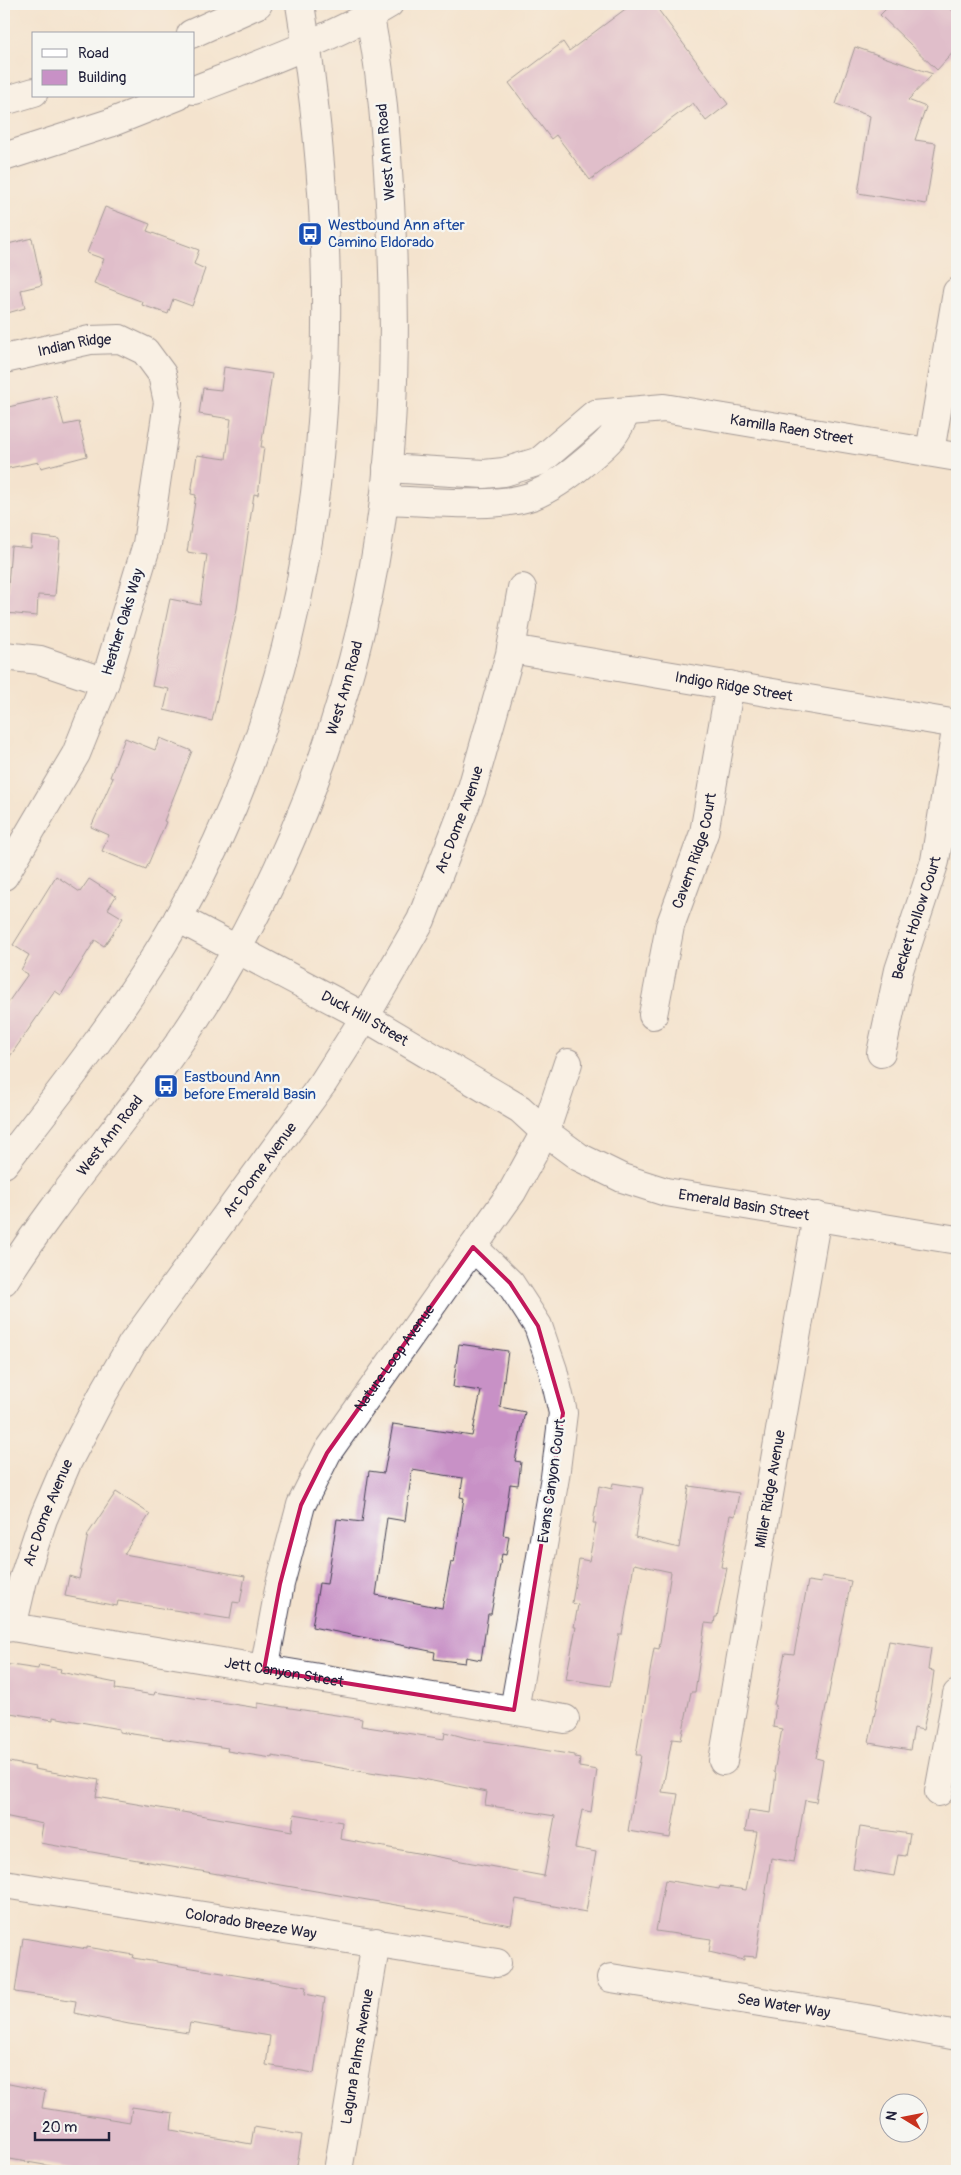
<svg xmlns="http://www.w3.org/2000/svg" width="961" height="2175" font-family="Pangolin,sans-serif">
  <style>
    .building { fill: #c891c6; fill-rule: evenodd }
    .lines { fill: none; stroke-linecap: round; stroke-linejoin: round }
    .minor-casing { stroke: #423f51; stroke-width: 30 }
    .secondary-casing { stroke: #423f51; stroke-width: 30 }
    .primary-casing { stroke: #423f51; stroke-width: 30 }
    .minor { stroke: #fff; stroke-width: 28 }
    .secondary { stroke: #fff; stroke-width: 28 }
    .primary { stroke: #fff; stroke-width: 28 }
    .marked { fill: none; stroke: #c2185b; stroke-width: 4; stroke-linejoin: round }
    .labels { text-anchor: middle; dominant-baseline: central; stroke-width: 4.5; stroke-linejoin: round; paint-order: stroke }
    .street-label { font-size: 15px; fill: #22223b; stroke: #f6f6f2 }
    .transit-label { font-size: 15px; fill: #164399; stroke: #f6f6f2; text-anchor: start }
  </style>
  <rect width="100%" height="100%" fill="#f6f6f2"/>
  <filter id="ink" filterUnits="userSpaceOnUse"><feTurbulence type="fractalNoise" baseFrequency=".02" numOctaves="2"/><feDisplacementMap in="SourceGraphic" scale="10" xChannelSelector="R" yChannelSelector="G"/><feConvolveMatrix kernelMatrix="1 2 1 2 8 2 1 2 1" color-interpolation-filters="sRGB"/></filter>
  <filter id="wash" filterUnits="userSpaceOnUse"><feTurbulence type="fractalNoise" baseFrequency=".0096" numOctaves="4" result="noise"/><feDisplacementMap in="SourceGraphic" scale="20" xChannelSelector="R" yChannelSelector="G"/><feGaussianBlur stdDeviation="1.12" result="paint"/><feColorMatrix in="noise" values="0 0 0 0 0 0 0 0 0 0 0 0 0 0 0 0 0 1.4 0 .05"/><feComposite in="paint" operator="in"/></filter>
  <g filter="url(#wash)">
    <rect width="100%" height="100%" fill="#f4e3ce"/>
    <g id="blocks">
      <g class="building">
        <path d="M632,4H654L728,104L706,121L693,103L590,180L556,135L551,139L509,83L563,42L569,51Z"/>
        <path d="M891,4H946L957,15V48L937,70L880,15Z"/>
        <path d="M855,47L933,74L908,100L926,107L915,140L936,143L926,204L858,193L870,116L836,104Z"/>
        <path d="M105,207L150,224L147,231L199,250L194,264L205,269L192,306L173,299L168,314L142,305L143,302L94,283L104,259L87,253Z"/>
        <path d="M32,238L42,285L21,290L25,308L4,314V245Z"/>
        <path d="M224,367L272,374L261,447H264L258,495L254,494L237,609L212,721L164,710L169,689L152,686L170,599L200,605L207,555L187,552L196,495L191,494L197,455L226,459L231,419L199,414L203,388L221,390Z"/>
        <path d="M56,396L64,425L79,422L87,456L41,468L39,462L4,469V408Z"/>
        <path d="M32,536L60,539L55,596L38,595L37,616L6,613L11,546L31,548Z"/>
        <path d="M125,738L155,750L160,738L192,751L164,821L166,822L146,869L102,851L109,835L91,827L113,778L110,777Z"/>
        <path d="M56,876L80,892L89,879L116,896L108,909L123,918L104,946L95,940L61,995L55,991L4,1065V1008L28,974L21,970L29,955L13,945Z"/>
        <path d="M459,1344L508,1351L500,1407L525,1412L515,1461L521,1462L518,1485L510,1484L503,1535L509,1536L506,1555L502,1554L491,1614H488L481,1660L466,1657L465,1663L434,1659L435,1652L312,1627L319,1583L327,1584L337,1519L362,1522L369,1471L384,1473L393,1424L472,1436L481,1391L453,1387ZM412,1470L463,1478L460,1497L464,1498L454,1563L451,1562L442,1608L376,1595L387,1518L405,1521Z"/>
        <path d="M613,1483L643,1488L635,1537L679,1548L689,1486L739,1493L735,1516L730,1515L721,1567L727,1568L717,1617H715L714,1624L705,1623L695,1692H691L681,1740L672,1739L662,1792L678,1794L670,1838L628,1831L641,1755H636L654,1648L659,1649L671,1572L634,1564L622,1634H619L610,1686L566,1679L576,1627H574L578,1605L572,1603L579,1559L589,1561L596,1523H593L599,1486L612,1489Z"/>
        <path d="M116,1492L150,1514L124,1554L245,1576L240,1603L233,1602L230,1619L118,1601L117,1606L65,1596L69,1576L79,1579L88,1534Z"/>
        <path d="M822,1576L851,1581L816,1758L823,1760L816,1802L805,1800L794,1862L771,1858L756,1957L744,1956V1960L709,1952L711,1939L656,1931L665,1880L719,1889L720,1886L746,1890L757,1832L745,1831L749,1810L771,1813L776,1773L774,1772L782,1729L773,1727L776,1705H774L785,1653L794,1654L808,1581L821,1583Z"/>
        <path d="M889,1641L931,1648L928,1670L934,1671L931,1693L923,1730L914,1728L910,1750L869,1743Z"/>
        <path d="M4,1664L38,1669L39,1665L61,1669L60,1672L116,1683L115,1689L154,1695L155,1692L258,1708V1703L362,1719L361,1726L444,1739L445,1732L467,1738L575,1755V1757L580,1758L579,1767L597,1770L591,1812L582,1810L575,1848L596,1852L586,1912L516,1899L511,1925L40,1843L43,1824L4,1816V1761L35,1767L34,1769L99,1780L96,1797L292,1831L294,1814L342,1822L340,1839L544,1876L555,1816L485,1805L487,1792L418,1778L376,1772V1774L272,1756V1758L227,1751L228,1748L119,1732V1729L53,1717V1720L4,1712Z"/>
        <path d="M860,1827L910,1834L906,1856L898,1855L894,1876L853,1869Z"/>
        <path d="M23,1938L87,1949V1947L134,1955L133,1958L306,1987L305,1994L325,1998L314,2073L266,2065L270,2036L190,2023L188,2033L129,2024L74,2013L76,2001L15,1992Z"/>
        <path d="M4,2083L45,2091L42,2108L130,2122L132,2107L173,2113L171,2130L251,2144L254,2127L302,2135L296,2171H79L4,2158Z"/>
      </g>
    </g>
  </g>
  <g filter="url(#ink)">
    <use href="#blocks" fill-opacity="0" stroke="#423f51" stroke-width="1"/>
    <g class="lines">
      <defs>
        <g id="minor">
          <path id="s1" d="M4,359L90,340L120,339L145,351L162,374L168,402L147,544L105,682L76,754L4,876"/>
          <path d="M930,452L957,292"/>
          <path id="s2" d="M387,468L484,474L504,472L540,461L595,414L664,408L957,457"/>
          <path d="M384,500C423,501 497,509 532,496C552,488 570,475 586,461C607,443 615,438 626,412"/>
          <path id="s3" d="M511,649L957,724"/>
          <path d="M4,656L40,660L105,682"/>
          <path id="s4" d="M178,918L365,1017L520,1109L545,1132L579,1157L622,1178L666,1192L957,1240"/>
          <path id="s5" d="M653,1015L670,926L704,833L730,685"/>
          <path id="s6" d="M881,1053L899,970L935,861L957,724"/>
          <path d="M473,1247L510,1283L538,1326L553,1370L563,1413L555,1477L514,1710"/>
          <path id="s7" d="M12,1627L23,1580L43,1519L67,1463L103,1394L132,1344L323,1083L365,1017L421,920L472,788L510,654L522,588"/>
          <path id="s8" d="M4,1628L12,1627L565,1719"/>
          <path id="s9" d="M264,1670L280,1584L301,1505L327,1453L512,1192L545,1132L568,1063"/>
          <path id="s10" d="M723,1761L817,1216"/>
          <path d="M939,1792L957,1694"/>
          <path id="s11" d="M4,1884L497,1963"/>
          <path id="s12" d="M611,1978L867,2019L957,2036"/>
          <path id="s13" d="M338,2171L376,1942"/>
        </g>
        <g id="secondary">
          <path d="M191,34L258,4"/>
          <path d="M194,90C256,66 333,38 389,4"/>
          <path d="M4,101L34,92"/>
          <path d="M4,157L110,123L178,96"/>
        </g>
        <g id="primary">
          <path d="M4,1164C65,1086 128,1006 177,920C336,639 351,316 300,4"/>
          <path id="s14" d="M4,1281C68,1179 152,1093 214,989C303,841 362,673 384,501C396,403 396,302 390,203C386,137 382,69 367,4"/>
        </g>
      </defs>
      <use href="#minor" class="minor-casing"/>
      <use href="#secondary" class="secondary-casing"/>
      <use href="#primary" class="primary-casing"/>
      <use href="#minor" class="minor"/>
      <use href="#secondary" class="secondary"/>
      <use href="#primary" class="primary"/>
    </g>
  </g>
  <path d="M0 0H961V2175H0ZM473,1247L510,1283L538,1326L563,1413L514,1710L264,1670L280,1584L301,1505L327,1453Z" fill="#f4e3ce" fill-opacity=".55" fill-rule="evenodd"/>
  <path class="marked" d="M473,1247L510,1283L538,1326L563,1413L514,1710L264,1670L280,1584L301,1505L327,1453Z"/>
  <defs>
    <symbol id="bus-square" viewBox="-11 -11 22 22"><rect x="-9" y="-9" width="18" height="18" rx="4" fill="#1a4fb4" stroke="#f6f6f2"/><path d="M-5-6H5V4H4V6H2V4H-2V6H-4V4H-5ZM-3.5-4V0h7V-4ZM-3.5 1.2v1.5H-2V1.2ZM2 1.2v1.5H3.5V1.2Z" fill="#fff"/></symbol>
  </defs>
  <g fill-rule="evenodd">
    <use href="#bus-square" x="296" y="220" width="28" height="28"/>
    <use href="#bus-square" x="152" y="1072" width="28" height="28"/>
  </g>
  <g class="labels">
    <g class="street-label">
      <text transform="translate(386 152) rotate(-95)">West Ann Road</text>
      <text stroke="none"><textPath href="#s1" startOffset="72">Indian Ridge</textPath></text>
      <text stroke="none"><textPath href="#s2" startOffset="426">Kamilla Raen Street</textPath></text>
      <text transform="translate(123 622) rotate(-73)">Heather Oaks Way</text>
      <text stroke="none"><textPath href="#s3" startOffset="226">Indigo Ridge Street</textPath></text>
      <text stroke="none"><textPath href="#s14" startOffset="689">West Ann Road</textPath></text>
      <text stroke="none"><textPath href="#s7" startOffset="930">Arc Dome Avenue</textPath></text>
      <text stroke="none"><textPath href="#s5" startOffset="170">Cavern Ridge Court</textPath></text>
      <text stroke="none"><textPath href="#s6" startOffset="140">Becket Hollow Court</textPath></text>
      <text stroke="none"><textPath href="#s4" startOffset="212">Duck Hill Street</textPath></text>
      <text stroke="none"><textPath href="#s14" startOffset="180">West Ann Road</textPath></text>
      <text stroke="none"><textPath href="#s7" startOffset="525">Arc Dome Avenue</textPath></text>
      <text stroke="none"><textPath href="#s4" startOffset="641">Emerald Basin Street</textPath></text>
      <text stroke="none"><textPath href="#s9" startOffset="344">Nature Loop Avenue</textPath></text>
      <text transform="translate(552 1481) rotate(-82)">Evans Canyon Court</text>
      <text stroke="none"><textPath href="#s10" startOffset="276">Miller Ridge Avenue</textPath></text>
      <text stroke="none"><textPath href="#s7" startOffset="120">Arc Dome Avenue</textPath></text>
      <text stroke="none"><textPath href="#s8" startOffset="284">Jett Canyon Street</textPath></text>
      <text stroke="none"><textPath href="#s11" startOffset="250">Colorado Breeze Way</textPath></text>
      <text stroke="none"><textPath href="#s12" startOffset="175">Sea Water Way</textPath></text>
      <text stroke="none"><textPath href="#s13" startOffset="116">Laguna Palms Avenue</textPath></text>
    </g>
    <g class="transit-label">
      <text x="328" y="225">Westbound Ann after<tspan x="328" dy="17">Camino Eldorado</tspan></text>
      <text x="184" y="1077">Eastbound Ann<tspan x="184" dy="17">before Emerald Basin</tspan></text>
    </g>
  </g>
  <rect width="961" height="2175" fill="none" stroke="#f6f6f2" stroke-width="20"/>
  <rect x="32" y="32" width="162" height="65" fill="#f6f6f2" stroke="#a1a1a9"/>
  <rect x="42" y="49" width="25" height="8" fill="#ffffff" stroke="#a1a1a9"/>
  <text x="78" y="58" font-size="15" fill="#22223b">Road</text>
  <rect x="42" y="70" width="25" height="15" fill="#c891c6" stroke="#a1a1a9"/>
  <text x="78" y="82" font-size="15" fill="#22223b">Building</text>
  <g transform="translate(904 2118) rotate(280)"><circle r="24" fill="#f6f6f2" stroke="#a1a1a9"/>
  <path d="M0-4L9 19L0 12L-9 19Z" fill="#c8321e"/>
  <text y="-8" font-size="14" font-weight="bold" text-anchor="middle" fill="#22223b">N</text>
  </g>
  <path d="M35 2132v8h74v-8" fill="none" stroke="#22223b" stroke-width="2.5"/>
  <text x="42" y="2132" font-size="15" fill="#22223b" stroke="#f6f6f2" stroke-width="4" paint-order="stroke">20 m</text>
</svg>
